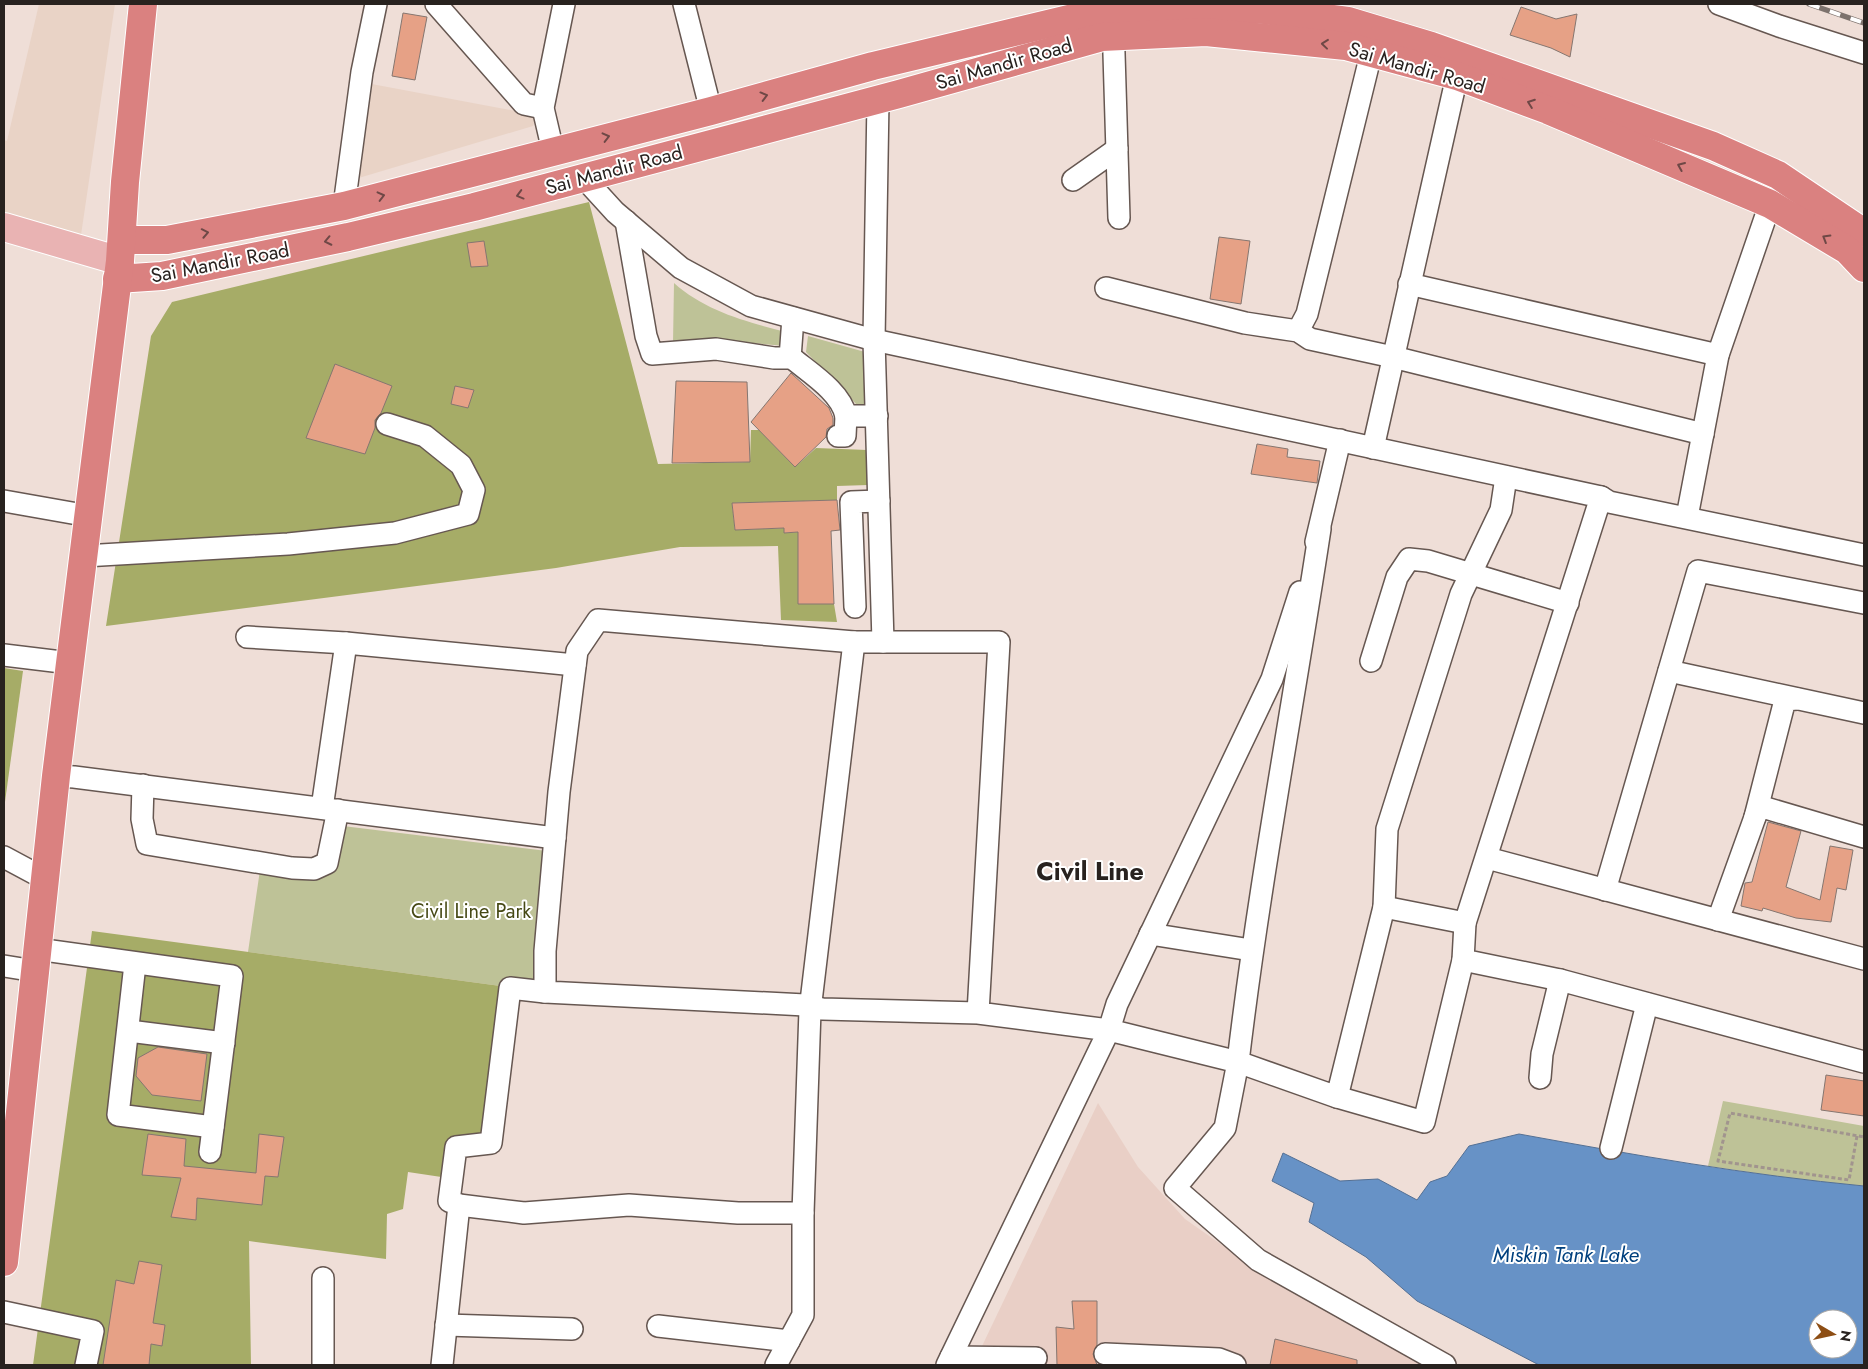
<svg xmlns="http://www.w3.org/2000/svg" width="1868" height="1369" font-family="Jost,sans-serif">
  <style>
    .commercial { fill: #e9d3c6 }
    .built { fill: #e9cfc6 }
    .green { fill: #bec297 }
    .forest { fill: #a6ac67 }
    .water { fill: #6792c6; stroke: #547094; fill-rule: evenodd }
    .building { fill: #e6a186; stroke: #857670 }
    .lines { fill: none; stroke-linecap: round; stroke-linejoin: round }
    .minor-casing { stroke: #665751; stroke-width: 24 }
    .major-casing { stroke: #fff; stroke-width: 30 }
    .highway-casing { stroke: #fff; stroke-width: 30 }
    .path { stroke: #a1948e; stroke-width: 3; stroke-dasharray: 4 2.5; stroke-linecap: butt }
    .minor { stroke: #fff; stroke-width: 21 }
    .major { stroke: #e9b3b3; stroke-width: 28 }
    .highway { stroke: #da8180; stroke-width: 28 }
    .rail-casing { stroke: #7d726d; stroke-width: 5.5 }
    .rail { stroke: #fff; stroke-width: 4; stroke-dasharray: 11; stroke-linecap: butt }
    .oneway { stroke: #6f4846 }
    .labels { text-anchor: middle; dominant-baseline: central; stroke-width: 4; stroke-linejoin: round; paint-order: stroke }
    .street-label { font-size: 20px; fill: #28221f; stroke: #fff }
    .park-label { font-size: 20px; fill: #464915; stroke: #fff }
    .water-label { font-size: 21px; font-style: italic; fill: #00407e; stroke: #fff }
    .district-label { font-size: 25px; font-weight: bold; fill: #28221f; stroke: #fff }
  </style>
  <rect width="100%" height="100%" fill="#efded7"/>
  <g class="commercial">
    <path d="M39,4H115L81,235L4,216V140L7,141Z"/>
    <path d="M361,82L537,115L533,126L352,180Z"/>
  </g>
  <path class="built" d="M1098,1103L1138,1167L1185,1219L1266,1276L1429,1365H973Z"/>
  <g class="green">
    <path d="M674,283C705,311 747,322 786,332V346L706,339L673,343Z"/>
    <path d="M808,336L865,352L866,408L858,406L806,352Z"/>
    <path d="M343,826L547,851L536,985L508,987L248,952L260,870L307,875Z"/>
    <path d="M1723,1101L1864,1126V1186L1795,1179L1708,1166Z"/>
  </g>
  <g class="forest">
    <path d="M589,202L658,464L750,462L751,430H759L795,467L816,448L867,450L868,485L837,486V500L732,503L735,530L784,528V533L798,532V604H834L837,622L781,620L778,546L680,547L556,568L106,626L151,336L172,302Z"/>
    <path d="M4,668L23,671L4,809Z"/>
    <path d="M92,931L508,987L489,1141L454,1146L448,1178L408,1172L403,1209L387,1214L386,1259L249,1241L251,1365H33Z"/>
  </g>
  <path class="water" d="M1519,1134C1634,1155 1748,1175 1864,1186V1365H1539L1417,1301L1366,1257L1309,1222L1314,1203L1272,1181L1283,1153L1340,1181L1378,1179L1417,1200L1430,1182L1447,1176L1469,1146ZM1818,1319H1848V1349H1818Z"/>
  <g class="building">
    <path d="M1521,7L1556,19L1577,14L1570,57L1551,48L1510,35Z"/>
    <path d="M403,13L427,17L415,80L392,76Z"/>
    <path d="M1219,237L1250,241L1241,304L1210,299Z"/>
    <path d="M484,241L488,266L471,267L467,243Z"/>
    <path d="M335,364L392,386L381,413L375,420V428L365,454L306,438Z"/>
    <path d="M791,373L829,408L833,418V425L827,429L826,437L795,467L751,422Z"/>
    <path d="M676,381L747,382L750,462L672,463Z"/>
    <path d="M455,386L474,390L468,408L451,404Z"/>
    <path d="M1257,444L1288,449L1287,457L1320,461L1317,483L1251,474Z"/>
    <path d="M837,500L840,530L831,531L834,604H798V532L784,533V528L735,530L732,503Z"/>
    <path d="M1768,822L1801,831L1786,887L1820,900L1830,846L1853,850L1846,890L1837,888L1831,922L1796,918L1763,908L1762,911L1741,906L1745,883L1752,882Z"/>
    <path d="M158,1047L207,1054L201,1101L152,1095L136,1076L138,1058Z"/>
    <path d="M1826,1075L1864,1081V1116L1821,1110Z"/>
    <path d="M148,1134L186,1139L184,1166L256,1173L259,1134L284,1137L278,1177L265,1176L262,1205L197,1198L196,1220L171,1217L181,1178L142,1175Z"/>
    <path d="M139,1261L162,1265L153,1323L165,1325L162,1346L151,1344L149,1365H103L116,1280L134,1284Z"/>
    <path d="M1072,1301H1097V1345L1093,1354L1097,1365H1057L1056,1327L1074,1329Z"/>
    <path d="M1275,1339L1357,1360V1365H1270Z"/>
  </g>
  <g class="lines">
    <defs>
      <g id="minor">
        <path d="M436,4L524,104L543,108"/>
        <path d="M684,4L711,111"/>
        <path d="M1719,4L1779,26L1864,53"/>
        <path d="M1113,21L1119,218"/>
        <path d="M878,100L874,340L883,642"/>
        <path d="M553,151L543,108L564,4"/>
        <path d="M584,178L615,212L681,268L751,306L874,340L1601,497L1465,923L1384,907L1337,1097L1238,1062C1259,884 1293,707 1320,529"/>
        <path d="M1073,180L1117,149"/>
        <path d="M344,206L362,72L376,4"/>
        <path d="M626,221L646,336L652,354L716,349L774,358H792C810,373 841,392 846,416H877"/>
        <path d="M1409,284L1718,355"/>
        <path d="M1106,288L1245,323L1298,331L1310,339L1393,357L1703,434"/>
        <path d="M1298,331L1307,314L1371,54"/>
        <path d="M790,358L793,318"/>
        <path d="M838,436H845L846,416"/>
        <path d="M1373,448L1457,76"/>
        <path d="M1601,497L1609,502L1864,555"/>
        <path d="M4,501L89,516"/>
        <path d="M1687,517L1718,355L1770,204"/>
        <path d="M1316,542L1340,440"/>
        <path d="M84,556L288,544L395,533L468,514L474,490L461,465L425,436L387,424"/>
        <path d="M1300,592L1272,679L1117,1004L1109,1030L1238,1062L1225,1128L1175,1188L1258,1260L1445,1365"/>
        <path d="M855,607L851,502L879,501"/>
        <path d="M247,637L346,643"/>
        <path d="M4,655L70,663"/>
        <path d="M1371,661L1397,577L1409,559L1428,561L1568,603"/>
        <path d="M1669,671L1864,713"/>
        <path d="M56,776L74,777L555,838"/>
        <path d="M143,785L142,819L147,844L292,868L314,869L327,863L338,810"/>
        <path d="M322,808L346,643L575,665"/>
        <path d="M1755,817L1785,700L1797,699"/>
        <path d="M4,857L45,879"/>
        <path d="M1487,858L1864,959"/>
        <path d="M1605,890L1698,571L1864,603"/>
        <path d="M1384,907L1387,829L1461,594L1501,510L1506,477"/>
        <path d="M1718,920L1759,806L1864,837"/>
        <path d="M1465,923L1463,960L1560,980L1864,1062"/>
        <path d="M1150,934L1251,950"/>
        <path d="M37,949L232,976L210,1152"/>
        <path d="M135,964L118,1115L213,1127"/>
        <path d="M4,966L35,971"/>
        <path d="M129,1031L224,1043"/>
        <path d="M1540,1078L1542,1054L1560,980"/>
        <path d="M1337,1097L1424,1122L1463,960"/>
        <path d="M1611,1148L1647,1004"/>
        <path d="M459,1205L524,1213L629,1205L738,1213H803"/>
        <path d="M4,1312L93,1331L86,1365"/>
        <path d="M446,1325L572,1329"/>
        <path d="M658,1326L789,1341"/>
        <path d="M1105,1354L1219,1359L1235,1365"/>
        <path d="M951,1357L1036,1358"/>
        <path d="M323,1365V1278"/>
        <path d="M442,1365L459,1205L449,1201L456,1147L491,1143L510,988L545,992"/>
        <path d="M776,1365L803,1315V1213L810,1010L854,642"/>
        <path d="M947,1365L1109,1030L978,1013L822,1009L805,1005L545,992V951L559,792L577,651L598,620L854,642H999L978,1013"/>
      </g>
      <path id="major" d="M4,227L120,261"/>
      <g id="highway">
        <path d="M122,240H167L344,206L711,111L873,66L1098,12L1205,7L1264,10L1348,21L1431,46L1713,146L1778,175L1864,233"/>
        <path d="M117,279L162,276L348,237L474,207L899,94L1102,37L1206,32L1346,46L1457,76L1548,110L1770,204L1847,250L1864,268"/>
        <path d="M4,1262L56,776L120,261L125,182L143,4"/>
      </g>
    </defs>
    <use href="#minor" class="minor-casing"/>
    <use href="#major" class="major-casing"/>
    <use href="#highway" class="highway-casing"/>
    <path class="path" d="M1857,1136L1849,1180L1718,1161L1730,1113L1864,1137"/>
    <use href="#minor" class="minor"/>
    <use href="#major" class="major"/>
    <use href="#highway" class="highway"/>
    <defs>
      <path id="rail" d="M1809,4L1864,23"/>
    </defs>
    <use href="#rail" class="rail-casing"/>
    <use href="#rail" class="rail"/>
  </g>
  <defs><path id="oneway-chevron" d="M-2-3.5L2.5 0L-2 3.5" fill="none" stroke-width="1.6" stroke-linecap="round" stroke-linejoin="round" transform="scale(1.25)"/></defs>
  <g class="oneway">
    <use href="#oneway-chevron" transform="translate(1325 44) rotate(-174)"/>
    <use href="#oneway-chevron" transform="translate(764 96) rotate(-15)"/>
    <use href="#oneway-chevron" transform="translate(1531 103) rotate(-160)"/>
    <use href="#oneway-chevron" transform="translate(606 137) rotate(-14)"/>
    <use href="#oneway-chevron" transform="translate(1681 166) rotate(-157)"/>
    <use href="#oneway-chevron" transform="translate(520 195) rotate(165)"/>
    <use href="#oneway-chevron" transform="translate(381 196) rotate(-14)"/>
    <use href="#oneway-chevron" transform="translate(205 233) rotate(-11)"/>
    <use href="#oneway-chevron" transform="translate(1826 238) rotate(-149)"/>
    <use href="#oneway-chevron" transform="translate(328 241) rotate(168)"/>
  </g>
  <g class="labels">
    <g class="street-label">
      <text transform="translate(1004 64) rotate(-16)">Sai Mandir Road</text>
      <text transform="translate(1417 68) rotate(16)">Sai Mandir Road</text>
      <text transform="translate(614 170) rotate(-15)">Sai Mandir Road</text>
      <text transform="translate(220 263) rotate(-11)">Sai Mandir Road</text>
    </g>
    <g class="park-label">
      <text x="471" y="911">Civil Line Park</text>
    </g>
    <g class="water-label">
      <text x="1566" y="1255">Miskin Tank Lake</text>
    </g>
    <g class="district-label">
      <text x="1090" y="871">Civil Line</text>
    </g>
  </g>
  <rect width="1868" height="1369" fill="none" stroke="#28221f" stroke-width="10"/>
  <g transform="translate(1833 1334) rotate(99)"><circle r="24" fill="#ffffff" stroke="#a9a7a5"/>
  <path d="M0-4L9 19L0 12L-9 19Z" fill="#8d4e14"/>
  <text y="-8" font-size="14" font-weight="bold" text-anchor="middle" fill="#28221f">N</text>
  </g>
</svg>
